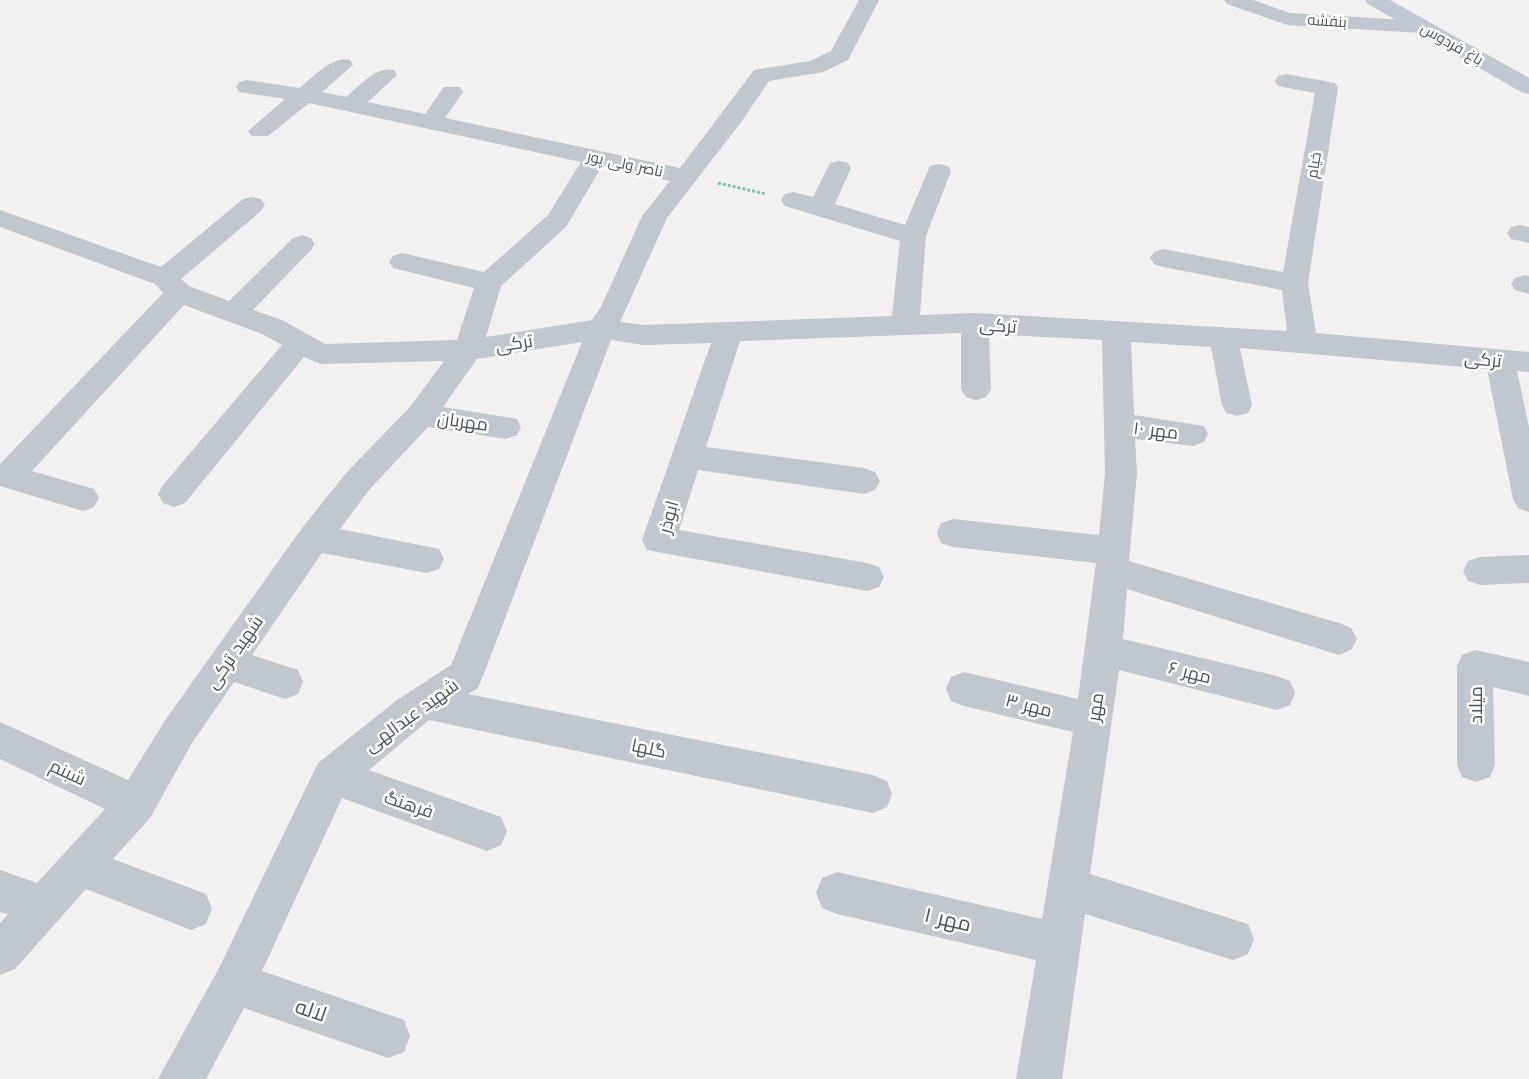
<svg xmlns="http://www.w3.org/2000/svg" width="1529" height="1079" font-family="'Work Sans',Cairo,sans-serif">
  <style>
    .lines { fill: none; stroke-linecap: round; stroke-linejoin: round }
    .path { stroke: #7dc8a4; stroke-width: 3; stroke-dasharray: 3 2; stroke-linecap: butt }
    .street { fill: #c0c7ce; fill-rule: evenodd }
    .secondary { fill: #c0c8d2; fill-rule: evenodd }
    .labels { text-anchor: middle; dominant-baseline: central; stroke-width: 5; stroke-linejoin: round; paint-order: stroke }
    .far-street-label { font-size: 15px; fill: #4a535c; stroke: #fff }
    .street-label { font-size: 18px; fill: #4a535c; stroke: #fff }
    .near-street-label { font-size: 21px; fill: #4a535c; stroke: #fff }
  </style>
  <rect width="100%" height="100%" fill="#f2f0f0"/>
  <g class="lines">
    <path class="path" d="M718,183L766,194"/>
    <g class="street">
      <path d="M859,0H879L848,60L823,72L769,81L742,121L667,218L620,322L644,325L892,316L900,241L785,206L781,200L785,194L794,192L813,197L830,163L839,161L848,163L851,168L835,204L905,225L930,166L939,164L948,166L951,171L926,236L920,315L975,313L1287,331L1282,290L1163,267L1154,264L1150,258L1154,252L1163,249L1283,272L1315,93L1278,86L1275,81L1278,76L1286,74L1335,83L1338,88L1308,283L1316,333L1529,352V372L1517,371L1529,427V512L1518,508L1513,499L1487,369L1240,348L1252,405L1248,413L1237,416L1226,413L1222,405L1211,347L1131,342L1134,415L1204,426L1208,434L1204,442L1193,446L1135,439L1137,473L1129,561L1339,623L1351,628L1357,639L1351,650L1339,655L1127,589L1123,639L1277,676L1290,681L1295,693L1290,705L1277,710L1119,670L1090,874L1248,924L1254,939L1248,954L1233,960L1085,914L1062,1079H1016L1036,960L837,914L822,908L816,893L822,878L837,872L1042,919L1073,732L964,706L951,701L946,689L951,677L964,672L1078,699L1096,563L953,547L941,543L937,533L941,523L953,519L1099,535L1105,473L1102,340L989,334L991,389L986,397L976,400L966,397L961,389V333L740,341L706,447L864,468L875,472L880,481L875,490L864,494L698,470L679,530L867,563L879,567L884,577L879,587L867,591L647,550L642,540L711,343L644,345L611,340L483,676L478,688L468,694L873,775L887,781L892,794L887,807L873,813L429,720L369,770L501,817L507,831L501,845L487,851L342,798L262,971L404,1020L410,1036L404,1052L388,1058L244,1008L206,1079H158L219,968L318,763L397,700L451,665L582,342L477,359L443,407L517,419L521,427L517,435L506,439L428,427L369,490L340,529L439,549L444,559L439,569L427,573L322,553L252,655L298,670L303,682L298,694L285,699L234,682L192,743L150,818L113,859L206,894L212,909L206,924L191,930L86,889L15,969L0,975V923L8,914L0,912V870L37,883L105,809L0,759V722L128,780L166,719L302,528L347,472L410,407L444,361L321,364L304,357L185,503L174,507L163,503L158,494L163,485L282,345L262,334L184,305L32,471L94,489L99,498L94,507L83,511L0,486V464L163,293L155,284L0,227V210L161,267L243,199L252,197L261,199L265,205L261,211L181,279L189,286L229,301L293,238L302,235L311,238L315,244L311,250L253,310L282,320L325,344L457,340L474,288L393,268L389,262L393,256L402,253L484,272L548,215L581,162L309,103L268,136H252L248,131L285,99L239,92L236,87L239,82L247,80L299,88C314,77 331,56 350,60L353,65L322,92L346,97C360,86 375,66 394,70L397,75L368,102L425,114L444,87H460L463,92L445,118L680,168L754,70L810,61L831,51ZM602,166L670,181L642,216L601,307L592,320L486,337L501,286L566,227Z"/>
      <path d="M1224,0H1253L1290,13L1422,21L1429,23L1432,27L1429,31L1422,33L1287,25L1227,4Z"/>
      <path d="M1520,225L1529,227V243L1511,239L1507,233L1511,227Z"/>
      <path d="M1525,275L1529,276V294L1515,290L1511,284L1515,278Z"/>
      <path d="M1529,555V583L1480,585L1468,581L1463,571L1468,561L1480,557Z"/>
      <path d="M1475,650L1529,662V696L1493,687L1495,764L1490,777L1476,782L1462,777L1457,764V666L1462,655Z"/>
    </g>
    <path class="secondary" d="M1365,0H1390L1529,78V94L1521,92L1368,4Z"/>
  </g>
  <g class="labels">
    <g class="far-street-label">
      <text transform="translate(1327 21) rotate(4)">بنفشه</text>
      <text transform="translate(1452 44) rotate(30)">باغ فردوس</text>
      <text transform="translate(625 164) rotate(12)">ناصر ولی پور</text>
      <text transform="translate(1314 165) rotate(-81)">خیام</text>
    </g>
    <g class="street-label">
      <text transform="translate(998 325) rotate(4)">ترکی</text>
      <text transform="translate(514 343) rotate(-9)">ترکی</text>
      <text transform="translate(1483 359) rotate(5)">ترکی</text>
      <text transform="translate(463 421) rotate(8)">مهربان</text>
      <text transform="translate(1156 430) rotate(7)">مهر ۱۰</text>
      <text transform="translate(668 517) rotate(-75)">ابوذر</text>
      <text transform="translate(234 652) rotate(-55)">شهید ترکی</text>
      <text transform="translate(1190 672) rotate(14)">مهر ۶</text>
      <text transform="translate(1029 705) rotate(14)">مهر ۳</text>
      <text transform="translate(1475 705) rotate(-90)">میلاد</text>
      <text transform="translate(1095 707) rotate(-81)">مهر</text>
      <text transform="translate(411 715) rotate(-36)">شهید عبدالهی</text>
      <text transform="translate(649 748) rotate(12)">گلها</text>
      <text transform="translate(68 772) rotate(25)">شبنم</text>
      <text transform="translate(409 804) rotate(19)">فرهنگ</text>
    </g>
    <g class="near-street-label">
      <text transform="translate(948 919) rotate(13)">مهر ۱</text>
      <text transform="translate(311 1010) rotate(19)">لاله</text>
    </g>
  </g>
</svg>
